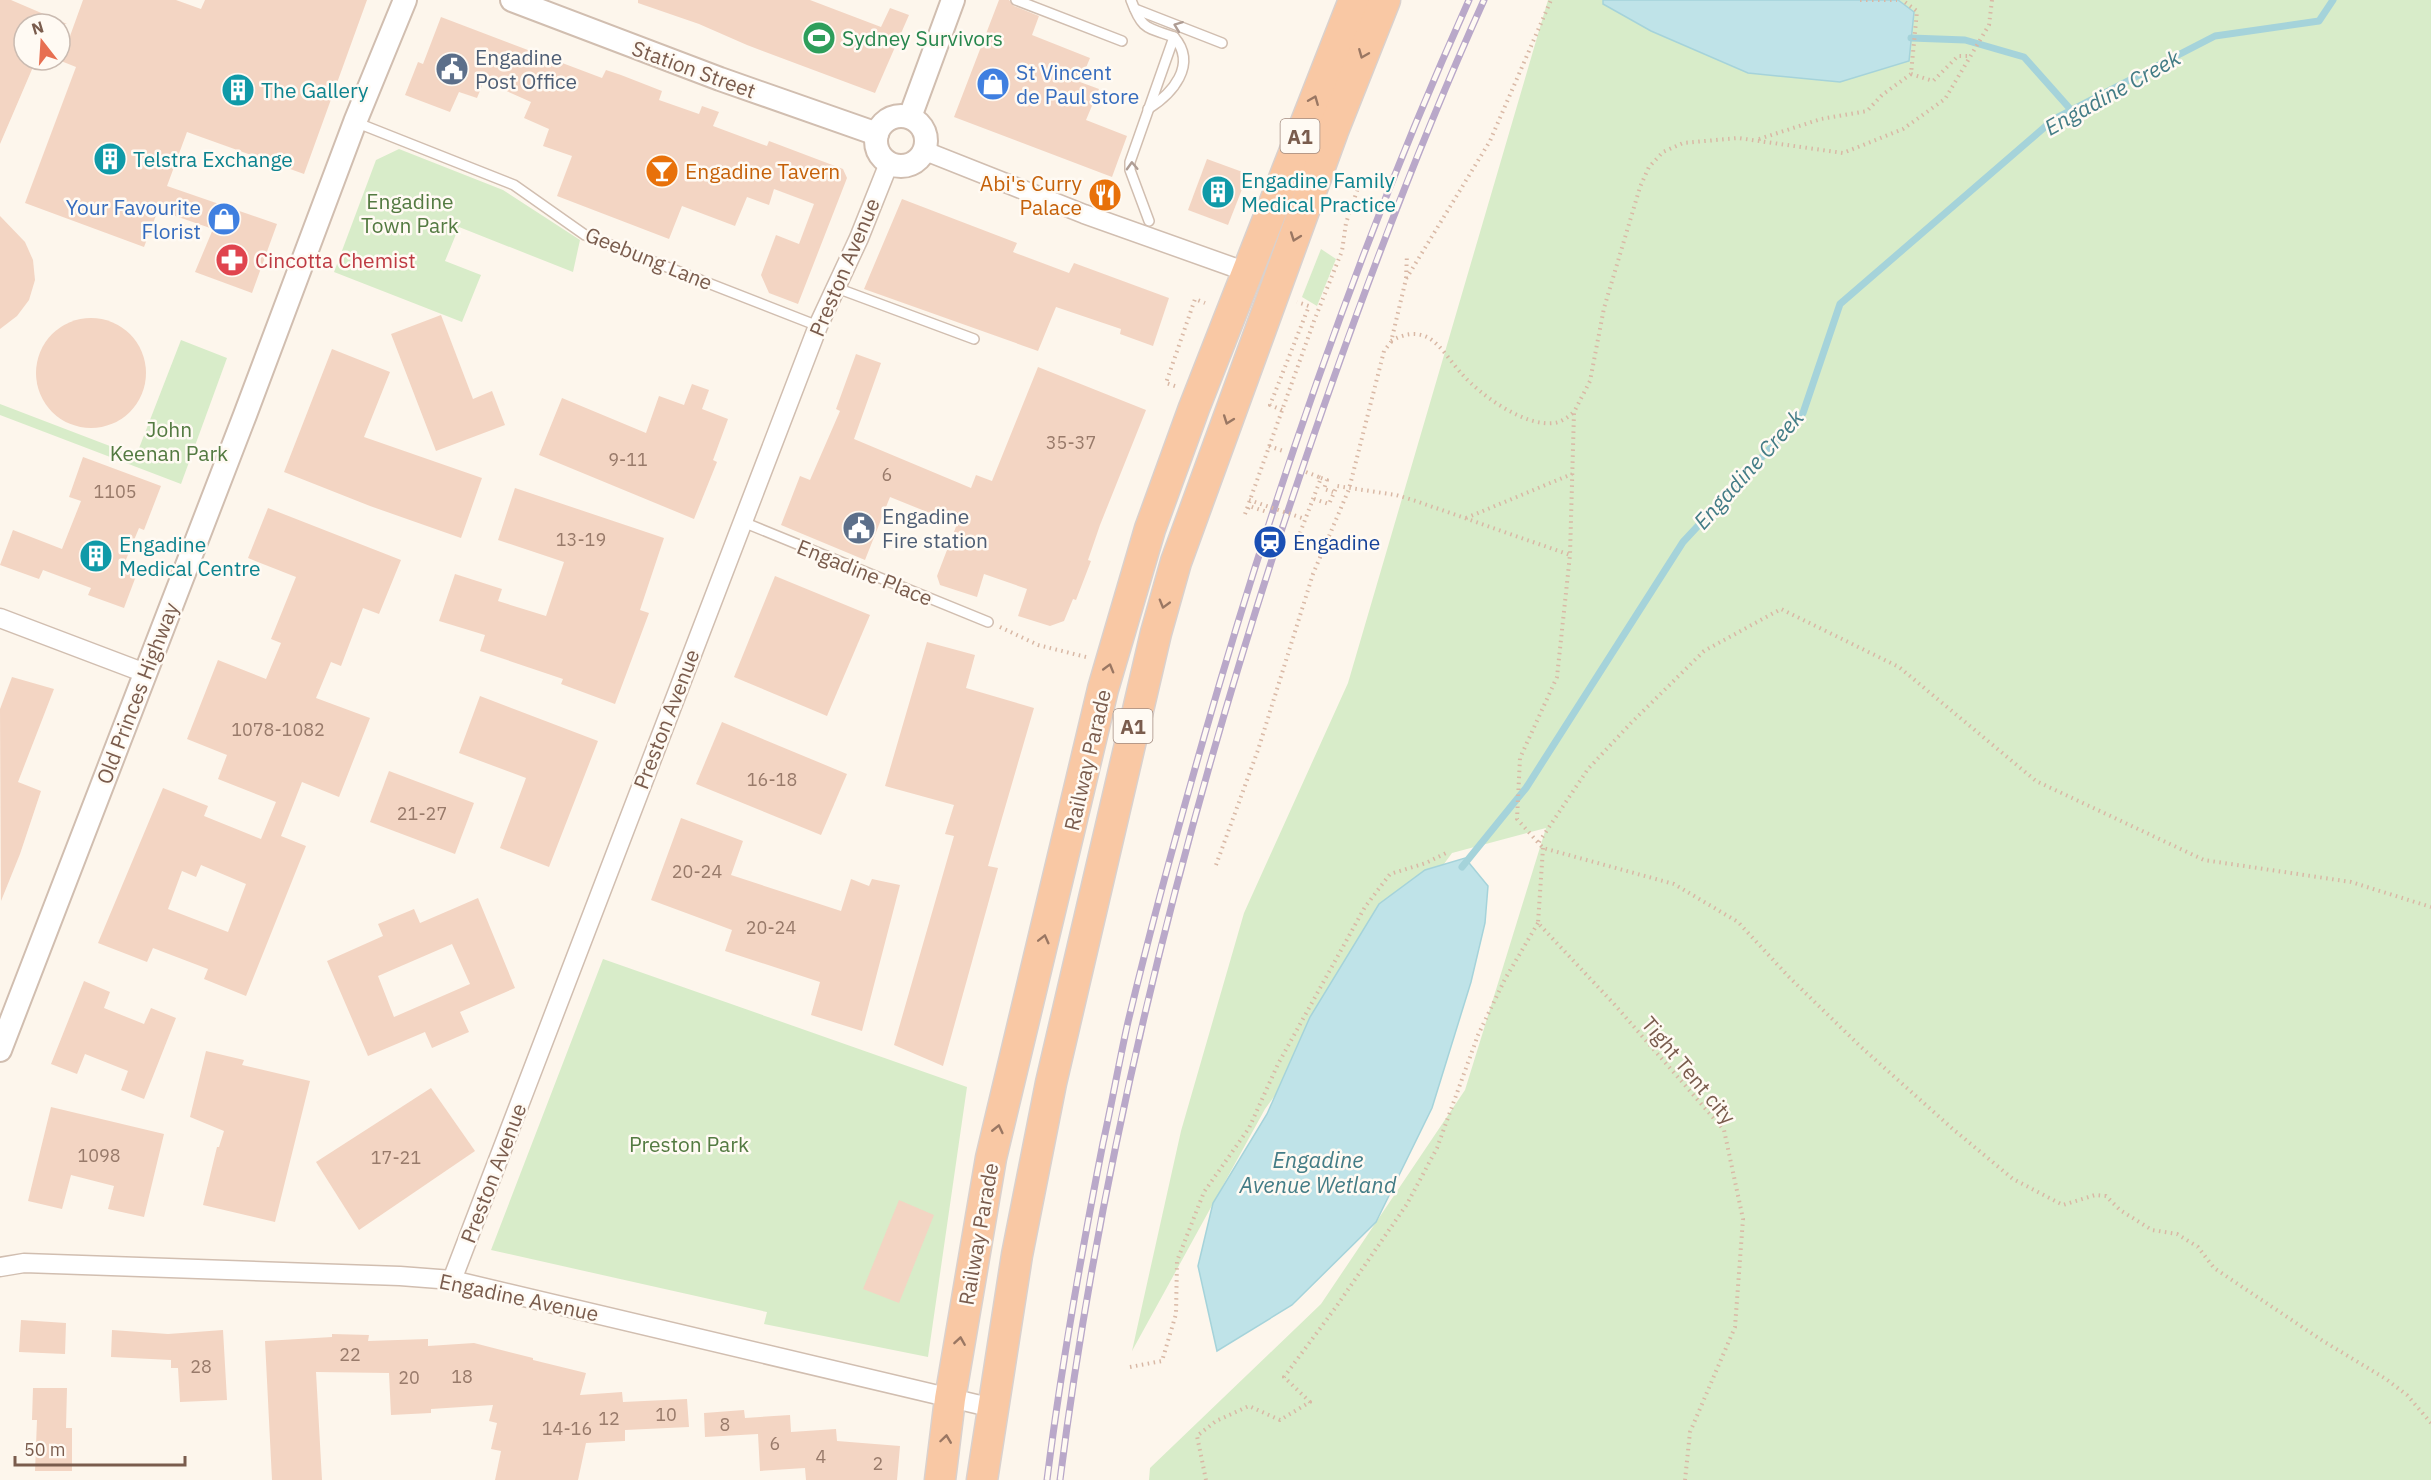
<svg xmlns="http://www.w3.org/2000/svg" width="2431" height="1480" font-family="'IBM Plex Sans',sans-serif">
  <style>
    .green { fill: #d8ecc9 }
    .water { fill: #bfe3e8; stroke: #a5d3da; stroke-width: 1.5 }
    .lines { fill: none; stroke-linecap: round; stroke-linejoin: round }
    .stream { stroke: #a5d3da; stroke-width: 7 }
    .building { fill: #f3d5c3; fill-rule: evenodd }
    .service-casing { stroke: #d1beb0; stroke-width: 12 }
    .minor-casing { stroke: #d1beb0; stroke-width: 21 }
    .tertiary-casing { stroke: #d1beb0; stroke-width: 26 }
    .trunk-casing { stroke: #dad1cd; stroke-width: 33 }
    .path { stroke: #d9b8a5; stroke-width: 4; stroke-dasharray: 1.5 4.5; stroke-linecap: butt }
    .service { stroke: #fff; stroke-width: 9 }
    .minor { stroke: #fff; stroke-width: 18 }
    .tertiary { stroke: #fff; stroke-width: 22 }
    .trunk { stroke: #f9c8a4; stroke-width: 30 }
    .rail-casing { stroke: #b9a8c9; stroke-width: 7 }
    .rail { stroke: #fffaf3; stroke-width: 4.5; stroke-dasharray: 14; stroke-linecap: butt }
    .path-bridge { stroke: #d9b8a5; stroke-width: 4; stroke-dasharray: 1.5 4.5; stroke-linecap: butt }
    .oneway { stroke: #af9d94 }
    .oneway2 { stroke: #9a7763 }
    .labels { text-anchor: middle; dominant-baseline: central; stroke-width: 5; stroke-linejoin: round; paint-order: stroke }
    .number-label { font-size: 18px; fill: #987a6a }
    .shield { fill: #fffaf3; stroke: #a28b7f; stroke-width: 1.5 }
    .shield-label { font-size: 20px; font-weight: bold; fill: #7a5c4d }
    .leisure-label { font-size: 21px; fill: #27864d; stroke: #fffaf3; text-anchor: start }
    .service-label { font-size: 21px; fill: #4e5e75; stroke: #fffaf3; text-anchor: start }
    .street-label { font-size: 21px; fill: #7a5c4d; stroke: #fffaf3 }
    .shop-label { font-size: 21px; fill: #366cbe; stroke: #fffaf3; text-anchor: start }
    .culture-label { font-size: 21px; fill: #0d838f; stroke: #fffaf3; text-anchor: start }
    .food-label { font-size: 21px; fill: #c56008; stroke: #fffaf3; text-anchor: start }
    .park-label { font-size: 21px; fill: #537a41; stroke: #fffaf3 }
    .health-label { font-size: 21px; fill: #be3a42; stroke: #fffaf3; text-anchor: start }
    .transit-label { font-size: 21px; fill: #164399; stroke: #fffaf3; text-anchor: start }
    .water-label { font-size: 22px; font-style: italic; fill: #437c86; stroke: #fffaf3 }
  </style>
  <rect width="100%" height="100%" fill="#fdf6ec"/>
  <g class="green">
    <path d="M1548,0H2431V1480H1149L1150,1468L1321,1304L1465,1090L1546,828L1452,853L1265,1109L1132,1351L1181,1131L1244,913L1348,683Z"/>
    <path d="M399,149L503,190L580,240L573,272L459,227L445,261L481,275L462,322L334,272L376,160Z"/>
    <path d="M1321,249L1336,259L1317,306L1302,297Z"/>
    <path d="M181,340L227,358L181,484L0,415V404L136,456Z"/>
    <path d="M603,959L967,1087L928,1357L764,1324L767,1312L491,1250Z"/>
  </g>
  <g class="water">
    <path d="M1603,0H1898L1914,12L1909,61L1840,82L1748,73L1651,31L1603,4Z"/>
    <path d="M1465,858L1488,886L1485,923L1471,982L1432,1108L1376,1222L1292,1305L1217,1351L1198,1266L1213,1203L1267,1114L1310,1017L1379,904L1425,870Z"/>
  </g>
  <g class="lines">
    <g class="stream">
      <path d="M1911,38L1965,40L2024,57L2072,111"/>
      <path d="M1462,867L1526,788L1683,542L1803,413L1840,304L2054,119L2215,36L2319,21L2333,0"/>
    </g>
  </g>
  <g class="building">
    <path d="M0,0H11L67,24H24V60H36L0,144Z"/>
    <path d="M83,0H176L201,9L205,0H367L304,174L187,132L167,186L277,224L252,293L195,272L213,229L158,210L144,247L25,203L76,67L61,61Z"/>
    <path d="M638,0H810L881,27L890,8L909,15L875,93L747,45L699,24L638,3Z"/>
    <path d="M999,0H1009L1014,6L1039,16L1032,35L1090,58L1080,82L1099,89L1086,120L1127,136L1112,177L954,117Z"/>
    <path d="M441,17L602,78L606,70L621,75L662,91L659,100L699,114L702,106L719,112L713,126L767,146L769,141L843,169L847,178L798,304L769,293L761,275L776,235L799,244L814,204L774,189L769,205L747,197L735,226L682,206L669,239L557,196L572,156L543,146L549,129L524,118L531,102L484,81L477,98L459,92L450,112L405,95L418,62L423,64Z"/>
    <path d="M1207,159L1248,174L1228,225L1188,210Z"/>
    <path d="M902,199L1017,243L1013,252L1069,273L1074,263L1169,298L1153,346L1120,334L1121,329L1056,307L1038,351L864,289Z"/>
    <path d="M0,216L25,242L33,260L35,280L29,300L17,316L0,329Z"/>
    <path d="M441,315L473,399L492,391L505,425L436,451L391,334Z"/>
    <circle cx="91" cy="373" r="55"/>
    <path d="M332,349L390,372L364,437L482,478L461,538L370,506L284,472Z"/>
    <path d="M856,354L881,363L854,439L971,488L976,475L992,481L1038,367L1146,410L1100,525L1088,560L1091,561L1076,600L1073,599L1064,621L1050,626L1018,616L1027,589L984,574L977,597L940,585L937,576L957,524L890,497L865,560L781,525L800,476L810,480L840,411L836,409Z"/>
    <path d="M692,384L709,390L702,409L728,419L713,460L717,462L694,519L539,455L562,398L646,433L659,396L684,405Z"/>
    <path d="M83,457L161,486L144,530L139,528L125,562L139,568L124,608L88,595L91,588L43,570L39,579L0,565L13,530L62,549L81,501L69,497Z"/>
    <path d="M515,488L664,538L640,610L649,613L615,704L561,684L563,679L480,651L485,635L439,621L455,574L502,589L498,601L546,616L564,562L498,540Z"/>
    <path d="M268,508L401,560L379,614L363,608L341,666L331,662L316,698L370,718L339,797L302,782L281,836L306,846L246,996L204,979L208,969L153,948L147,962L98,943L163,788L208,806L204,816L261,839L276,802L218,779L227,755L187,739L218,660L266,679L281,643L271,639L296,577L248,558ZM201,865L246,884L228,932L168,909L182,871L196,877Z"/>
    <path d="M775,576L870,615L827,716L734,677Z"/>
    <path d="M927,642L975,655L966,688L1034,708L988,866L998,868L943,1066L894,1045L954,836L945,834L954,805L885,786Z"/>
    <path d="M12,677L54,689L18,782L41,791L20,854L1,901L0,709Z"/>
    <path d="M480,696L598,741L549,867L500,848L526,778L459,753Z"/>
    <path d="M722,722L847,774L821,835L696,784Z"/>
    <path d="M389,771L474,803L455,854L370,822Z"/>
    <path d="M681,818L743,841L731,875L841,911L851,879L869,886L872,879L900,885L862,1031L811,1015L820,982L725,951L732,930L651,900Z"/>
    <path d="M478,898L515,988L460,1012L469,1032L432,1048L425,1032L368,1056L327,961L383,936L378,924L414,909L420,923ZM452,944L470,984L394,1017L378,976Z"/>
    <path d="M84,981L110,992L104,1008L144,1024L151,1008L176,1018L144,1099L121,1090L128,1071L85,1054L77,1074L51,1064Z"/>
    <path d="M206,1051L244,1060L242,1065L310,1081L275,1222L203,1205L217,1147H219L224,1131L190,1117Z"/>
    <path d="M431,1088L475,1151L359,1230L316,1162Z"/>
    <path d="M51,1107L164,1134L144,1217L108,1209L114,1186L71,1175L62,1209L28,1201Z"/>
    <path d="M899,1200L934,1215L899,1303L863,1289Z"/>
    <path d="M21,1320L66,1323L65,1354L19,1352Z"/>
    <path d="M112,1330L168,1334L223,1330L227,1400L180,1402L178,1368H171V1360L111,1357Z"/>
    <path d="M332,1334L369,1335L368,1341L428,1339V1346L474,1343L533,1358V1360L586,1373L580,1395L622,1392L623,1402L687,1399L689,1427L625,1430V1441L586,1443L578,1480H495L501,1451L491,1449L497,1423L489,1421L493,1405L431,1409V1413L391,1415L389,1373L316,1372L322,1480H272L265,1341L332,1337Z"/>
    <path d="M33,1388H67L66,1428H72V1471H35L37,1420H32Z"/>
    <path d="M744,1410L745,1418L790,1415L791,1432L836,1429L837,1441L900,1446L897,1480H806L805,1468L760,1471L758,1434L705,1437L704,1413Z"/>
  </g>
  <g class="lines">
    <defs>
      <g id="service">
        <path d="M1016,0L1122,41"/>
        <path d="M1131,0C1142,30 1146,27 1174,37L1130,162V170L1149,221"/>
        <path d="M1135,9L1222,43"/>
        <path d="M1148,109C1172,94 1198,65 1174,37"/>
        <path d="M355,122L514,185L585,235L818,326"/>
        <path d="M834,287L974,339"/>
        <path d="M743,522L988,622"/>
      </g>
      <g id="minor">
        <path d="M925,151L1084,214L1247,272"/>
        <path d="M0,618L145,673"/>
        <path d="M0,1267L24,1263L400,1276L452,1280L993,1408"/>
        <path d="M452,1280L818,326L859,238L889,163"/>
      </g>
      <g id="tertiary">
        <path d="M512,0L720,79L877,134"/>
        <circle cx="901" cy="141" r="25"/>
        <path d="M910,117L953,0"/>
        <path d="M0,1050L245,415L355,122L405,0"/>
      </g>
      <g id="trunk">
        <path d="M940,1480L950,1399L991,1158L1103,689L1150,529L1194,408L1354,0"/>
        <path d="M982,1480L1017,1255L1051,1083L1156,633L1176,562L1333,131L1385,0"/>
      </g>
    </defs>
    <use href="#service" class="service-casing"/>
    <use href="#minor" class="minor-casing"/>
    <use href="#tertiary" class="tertiary-casing"/>
    <use href="#trunk" class="trunk-casing"/>
    <g class="path">
      <path d="M1860,0H1897"/>
      <path d="M1992,0L1989,25L1945,99L1903,129L1843,153L1738,138L1683,143L1663,152L1649,167L1640,187L1604,308L1590,381L1574,412L1570,555L1557,677L1520,758L1517,819L1543,848L1674,884L1738,922L1789,977L1861,1047L1954,1130L2013,1179L2063,1205L2095,1195L2106,1196L2120,1210L2152,1230L2177,1234L2198,1247L2214,1268L2323,1341L2386,1379L2407,1395L2431,1423"/>
      <path d="M1911,74L1933,81L1958,56H1970"/>
      <path d="M1759,139L1821,119L1867,111L1882,95L1911,74L1917,11L1902,0"/>
      <path d="M1406,278L1407,254"/>
      <path d="M1391,341C1402,335 1414,331 1427,337C1441,344 1451,363 1462,374C1480,395 1525,427 1554,423C1562,422 1568,417 1574,412"/>
      <path d="M1175,386L1166,383L1195,299L1205,303"/>
      <path d="M1282,410L1270,405L1309,306L1297,302"/>
      <path d="M1269,446L1286,452"/>
      <path d="M1306,472L1319,477"/>
      <path d="M1321,478L1327,480L1324,489L1333,492"/>
      <path d="M1314,499L1329,504L1337,486L1396,495L1416,501L1570,555"/>
      <path d="M1248,509L1249,506L1267,512"/>
      <path d="M1245,514L1314,321L1342,251L1346,223L1358,188"/>
      <path d="M1466,518L1572,474"/>
      <path d="M1300,533L1321,478L1319,477"/>
      <path d="M1000,627L1038,645L1086,657"/>
      <path d="M1539,842L1588,769L1631,723L1704,651L1781,609L1899,667L2036,781L2204,860L2351,882L2431,907"/>
      <path d="M1543,848L1538,923L1614,1004L1724,1130L1743,1219L1735,1327L1690,1432L1685,1480"/>
      <path d="M1216,865L1258,750L1313,574L1349,489L1384,351L1391,342L1406,279L1490,141L1551,0"/>
      <path d="M1130,1367L1162,1361L1176,1314L1177,1261L1204,1192L1249,1128L1278,1064L1365,907L1390,874L1426,863L1448,852"/>
      <path d="M1206,1480L1197,1436L1216,1421L1249,1406L1280,1420L1310,1402L1284,1377L1336,1307L1407,1204L1437,1148L1478,1035L1505,979L1538,923"/>
    </g>
    <use href="#service" class="service"/>
    <use href="#minor" class="minor"/>
    <use href="#tertiary" class="tertiary"/>
    <use href="#trunk" class="trunk"/>
    <defs>
      <g id="rail">
        <path d="M1047,1480C1061,1367 1081,1255 1103,1143C1112,1103 1119,1062 1128,1022C1151,926 1177,831 1204,737C1276,486 1362,238 1469,0"/>
        <path d="M1060,1480C1100,1162 1178,849 1277,544C1338,359 1404,177 1484,0"/>
      </g>
    </defs>
    <use href="#rail" class="rail-casing"/>
    <use href="#rail" class="rail"/>
    <path class="path-bridge" d="M1249,500L1305,519"/>
  </g>
  <defs><path id="oneway-chevron" d="M-2-3.5L2.5 0L-2 3.5" fill="none" stroke-width="1.6" stroke-linecap="round" stroke-linejoin="round" transform="scale(1.5)"/></defs>
  <g class="oneway">
    <use href="#oneway-chevron" transform="translate(1178 26) rotate(-159)"/>
    <use href="#oneway-chevron" transform="translate(1132 166) rotate(-92)"/>
  </g>
  <g class="oneway2">
    <use href="#oneway-chevron" transform="translate(1363 54) rotate(112)"/>
    <use href="#oneway-chevron" transform="translate(1314 100) rotate(-68)"/>
    <use href="#oneway-chevron" transform="translate(1295 237) rotate(110)"/>
    <use href="#oneway-chevron" transform="translate(1228 420) rotate(110)"/>
    <use href="#oneway-chevron" transform="translate(1164 604) rotate(106)"/>
    <use href="#oneway-chevron" transform="translate(1109 668) rotate(-74)"/>
    <use href="#oneway-chevron" transform="translate(1044 939) rotate(-76)"/>
    <use href="#oneway-chevron" transform="translate(998 1129) rotate(-77)"/>
    <use href="#oneway-chevron" transform="translate(960 1341) rotate(-81)"/>
    <use href="#oneway-chevron" transform="translate(946 1439) rotate(-82)"/>
  </g>
  <defs>
    <symbol id="stadium-disc" viewBox="-11 -11 22 22"><circle r="9.5" fill="#2e9e5b" stroke="#fffaf3"/><path d="M0-5a6.5 5 0 1 0 0 10a6.5 5 0 1 0 0-10ZM-3.5-1.8h7v3.6h-7Z" fill="#fff"/></symbol>
    <symbol id="civic-disc" viewBox="-11 -11 22 22"><circle r="9.5" fill="#5c6f8a" stroke="#fffaf3"/><path d="M-.6-6.5H3V-4.5H.6V-3L4-1V1h2V6H-6V1h2V-1L-.6-3ZM-1.2 2.5V6h2.4V2.5Z" fill="#fff"/></symbol>
    <symbol id="shop-disc" viewBox="-11 -11 22 22"><circle r="9.5" fill="#3f7fe0" stroke="#fffaf3"/><path d="M-5-2.5h2.3a2.7 3.5 0 0 1 5.4 0H5L5.5 6h-11ZM-1.5-2.5h3a1.5 2.3 0 0 0-3 0Z" fill="#fff"/></symbol>
    <symbol id="building-disc" viewBox="-11 -11 22 22"><circle r="9.5" fill="#0f9aa8" stroke="#fffaf3"/><path d="M-4-6H4V6H1V3H-1V6H-4ZM-2.5-4.3h1.7v1.8h-1.7ZM.8-4.3h1.7v1.8H.8ZM-2.5-1h1.7V.8h-1.7ZM.8-1h1.7V.8H.8Z" fill="#fff"/></symbol>
    <symbol id="bar-disc" viewBox="-11 -11 22 22"><circle r="9.5" fill="#e8710a" stroke="#fffaf3"/><path d="M-6-5H6L.8 .8V4.5H3.5V6h-7V4.5H-.8V.8Z" fill="#fff"/></symbol>
    <symbol id="restaurant-disc" viewBox="-11 -11 22 22"><circle r="9.5" fill="#e8710a" stroke="#fffaf3"/><path d="M-5-6h1v4h1v-4h1v4h1v-4h1v5L-1.5 .5V6h-2V.5L-5-1ZM5-6V6H3V1.5H1.5Q1.5-4 5-6Z" fill="#fff"/></symbol>
    <symbol id="pharmacy-disc" viewBox="-11 -11 22 22"><circle r="9.5" fill="#e0444e" stroke="#fffaf3"/><path d="M-2-6h4v4h4v4h-4v4h-4v-4h-4v-4h4Z" fill="#fff"/></symbol>
    <symbol id="station-disc" viewBox="-11 -11 22 22"><circle r="9.5" fill="#1a4fb4" stroke="#fffaf3"/><path d="M-3-6H3Q5-6 5-4V2Q5 4 3 4L4.5 6H3L1.5 4h-3L-3 6H-4.5L-3 4Q-5 4-5 2V-4Q-5-6-3-6ZM-3.5-4v3h7v-3ZM-3.5 1v1.5H-2V1ZM2 1v1.5H3.5V1Z" fill="#fff"/></symbol>
  </defs>
  <g fill-rule="evenodd">
    <use href="#stadium-disc" x="800" y="19" width="38" height="38"/>
    <use href="#civic-disc" x="433" y="50" width="38" height="38"/>
    <use href="#shop-disc" x="974" y="65" width="38" height="38"/>
    <use href="#building-disc" x="219" y="71" width="38" height="38"/>
    <use href="#building-disc" x="91" y="140" width="38" height="38"/>
    <use href="#bar-disc" x="643" y="152" width="38" height="38"/>
    <use href="#building-disc" x="1199" y="173" width="38" height="38"/>
    <use href="#restaurant-disc" x="1086" y="176" width="38" height="38"/>
    <use href="#shop-disc" x="205" y="200" width="38" height="38"/>
    <use href="#pharmacy-disc" x="213" y="241" width="38" height="38"/>
    <use href="#civic-disc" x="840" y="509" width="38" height="38"/>
    <use href="#station-disc" x="1251" y="523" width="38" height="38"/>
    <use href="#building-disc" x="77" y="537" width="38" height="38"/>
  </g>
  <g class="labels">
    <g class="number-label">
      <text x="1071" y="442">35-37</text>
      <text x="628" y="459">9-11</text>
      <text x="887" y="474">6</text>
      <text x="115" y="491">1105</text>
      <text x="581" y="539">13-19</text>
      <text x="278" y="729">1078-1082</text>
      <text x="772" y="779">16-18</text>
      <text x="422" y="813">21-27</text>
      <text x="697" y="871">20-24</text>
      <text x="771" y="927">20-24</text>
      <text x="99" y="1155">1098</text>
      <text x="396" y="1157">17-21</text>
      <text x="350" y="1354">22</text>
      <text x="201" y="1366">28</text>
      <text x="462" y="1376">18</text>
      <text x="409" y="1377">20</text>
      <text x="666" y="1414">10</text>
      <text x="609" y="1418">12</text>
      <text x="725" y="1424">8</text>
      <text x="567" y="1428">14-16</text>
      <text x="775" y="1443">6</text>
      <text x="821" y="1456">4</text>
      <text x="878" y="1463">2</text>
    </g>
    <g class="shield">
      <rect x="1280.5" y="119" width="39" height="34" rx="4.5"/>
      <rect x="1113.5" y="709" width="39" height="34" rx="4.5"/>
    </g>
    <g class="shield-label">
      <text x="1300" y="136">A1</text>
      <text x="1133" y="726">A1</text>
    </g>
    <g class="leisure-label">
      <text x="842" y="38">Sydney Survivors</text>
    </g>
    <g class="service-label">
      <text x="475" y="57">Engadine<tspan x="475" dy="24">Post Office</tspan></text>
      <text x="882" y="516">Engadine<tspan x="882" dy="24">Fire station</tspan></text>
    </g>
    <g class="street-label">
      <text transform="translate(694 69) rotate(20)">Station Street</text>
      <text transform="translate(649 258) rotate(22)">Geebung Lane</text>
      <text transform="translate(844 267) rotate(-67)">Preston Avenue</text>
      <text transform="translate(865 572) rotate(22)">Engadine Place</text>
      <text transform="translate(137 693) rotate(-69)">Old Princes Highway</text>
      <text transform="translate(666 719) rotate(-69)">Preston Avenue</text>
      <text transform="translate(1087 760) rotate(-77)">Railway Parade</text>
      <text transform="translate(1689 1070) rotate(50)">Tight Tent city</text>
      <text transform="translate(493 1173) rotate(-69)">Preston Avenue</text>
      <text transform="translate(978 1234) rotate(-80)">Railway Parade</text>
      <text transform="translate(519 1297) rotate(12)">Engadine Avenue</text>
    </g>
    <g class="shop-label">
      <text x="1016" y="72">St Vincent<tspan x="1016" dy="24">de Paul store</tspan></text>
      <text x="201" y="207" text-anchor="end">Your Favourite<tspan x="201" dy="24">Florist</tspan></text>
    </g>
    <g class="culture-label">
      <text x="261" y="90">The Gallery</text>
      <text x="133" y="159">Telstra Exchange</text>
      <text x="1241" y="180">Engadine Family<tspan x="1241" dy="24">Medical Practice</tspan></text>
      <text x="119" y="544">Engadine<tspan x="119" dy="24">Medical Centre</tspan></text>
    </g>
    <g class="food-label">
      <text x="685" y="171">Engadine Tavern</text>
      <text x="1082" y="183" text-anchor="end">Abi's Curry<tspan x="1082" dy="24">Palace</tspan></text>
    </g>
    <g class="park-label">
      <text x="410" y="201">Engadine<tspan x="410" dy="24">Town Park</tspan></text>
      <text x="169" y="429">John<tspan x="169" dy="24">Keenan Park</tspan></text>
      <text x="689" y="1144">Preston Park</text>
    </g>
    <g class="health-label">
      <text x="255" y="260">Cincotta Chemist</text>
    </g>
    <g class="transit-label">
      <text x="1293" y="542">Engadine</text>
    </g>
    <g class="water-label">
      <text transform="translate(2112 92) rotate(-29)">Engadine Creek</text>
      <text transform="translate(1748 469) rotate(-48)">Engadine Creek</text>
      <text x="1318" y="1159">Engadine<tspan x="1318" dy="25">Avenue Wetland</tspan></text>
    </g>
  </g>
  <g transform="translate(42 42) rotate(343)"><circle r="28" fill="#fffaf3" stroke="#cabbb1" stroke-width="1.5"/>
  <path d="M0-4.5L10 22L0 15L-10 22Z" fill="#e76f51"/>
  <text y="-9" font-size="16" font-weight="bold" text-anchor="middle" fill="#7a5c4d">N</text>
  </g>
  <path d="M15 1456v9h170v-9" fill="none" stroke="#7a5c4d" stroke-width="3"/>
  <text x="24" y="1456" font-size="18" fill="#7a5c4d" stroke="#fffaf3" stroke-width="4.5" paint-order="stroke">50 m</text>
</svg>
